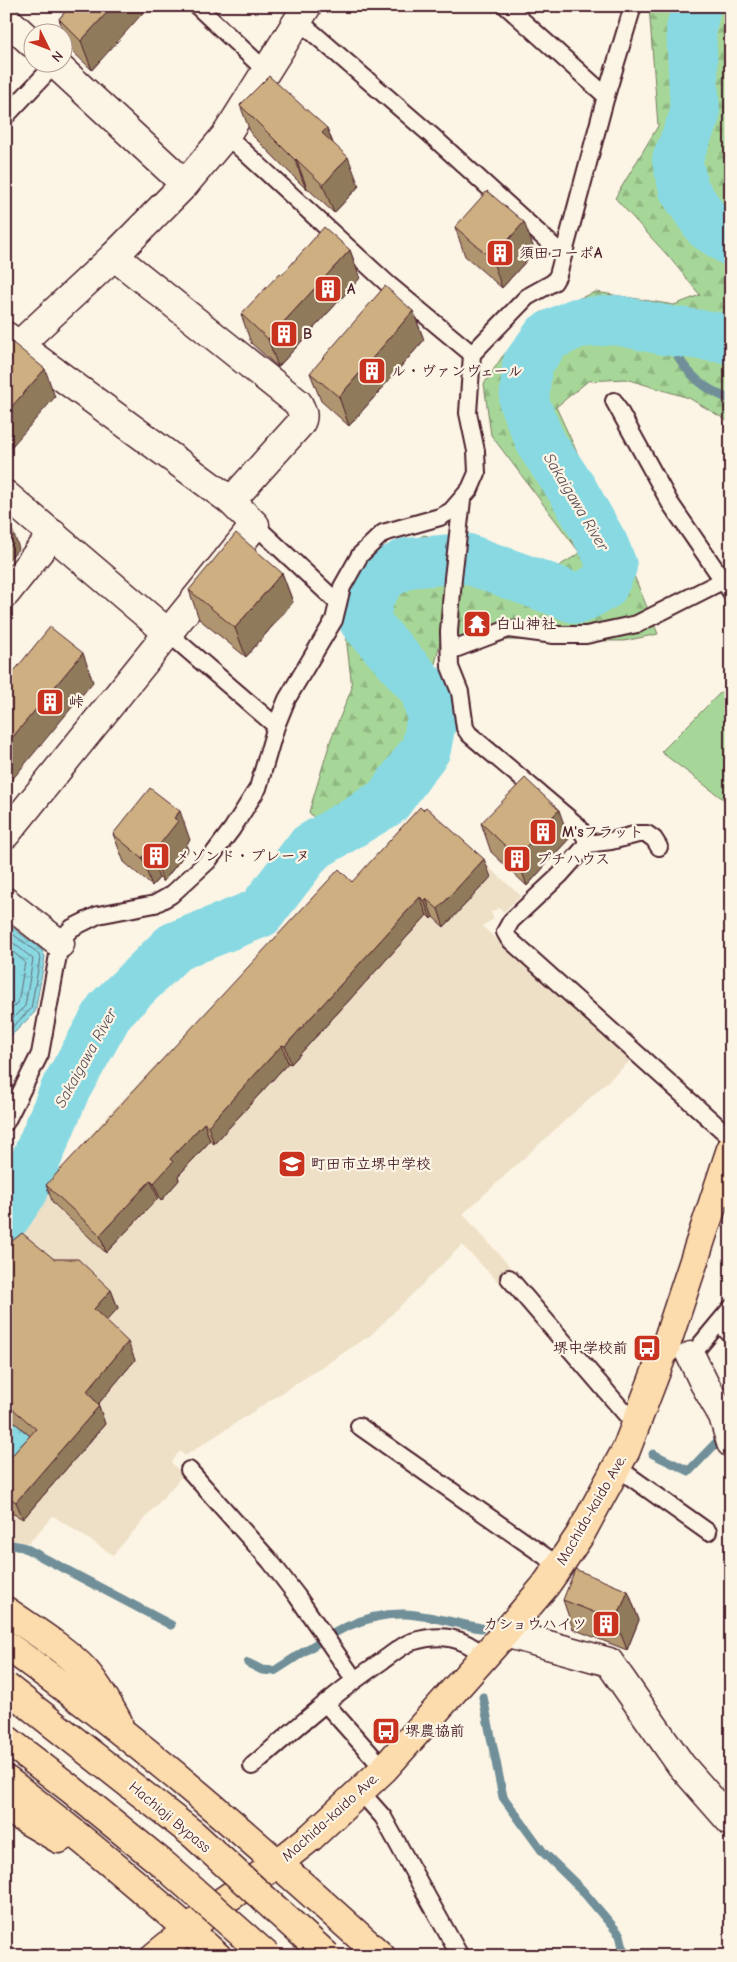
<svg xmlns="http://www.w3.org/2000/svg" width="737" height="1962" font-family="'Comic Neue','Klee One',sans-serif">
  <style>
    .built { fill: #eee0c7 }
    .green { fill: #a7d798; stroke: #787b62 }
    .forest { fill: url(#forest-firs); stroke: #787b62 }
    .water { fill: url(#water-ripples); stroke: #708f99 }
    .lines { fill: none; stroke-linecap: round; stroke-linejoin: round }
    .shore { stroke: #636975; stroke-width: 1 }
    .stream { stroke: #708f99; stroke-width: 9 }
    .river { stroke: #89d9e3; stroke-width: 50 }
    .lane-casing { stroke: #4a1f2b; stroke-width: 20 }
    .street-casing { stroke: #4a1f2b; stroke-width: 31 }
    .primary-casing { stroke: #4a1f2b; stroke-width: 31 }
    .highway-casing { stroke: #4a1f2b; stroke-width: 31 }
    .lane { stroke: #fcf5e5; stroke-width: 16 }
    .street { stroke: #fcf5e5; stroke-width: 28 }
    .primary { stroke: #fcdcac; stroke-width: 28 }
    .highway { stroke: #fcdcac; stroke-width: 28 }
    .highway-bridge-casing { stroke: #4a1f2b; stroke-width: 31; stroke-linecap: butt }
    .highway-bridge { stroke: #fcdcac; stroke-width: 28 }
    .wall { fill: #b09670; stroke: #4a1f2b }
    .shaded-wall { fill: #907a5b; stroke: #4a1f2b }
    .building { fill: #cdaf82; stroke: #4a1f2b }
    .labels { text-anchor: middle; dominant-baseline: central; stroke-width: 4.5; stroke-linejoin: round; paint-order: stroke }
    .poi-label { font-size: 15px; font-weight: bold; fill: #4a1f2b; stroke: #fcf5e5; text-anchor: start }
    .street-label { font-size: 15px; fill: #4a1f2b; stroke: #fcf5e5 }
    .water-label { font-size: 16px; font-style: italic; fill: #5a4e59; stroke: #fcf5e5 }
  </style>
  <defs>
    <pattern id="forest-firs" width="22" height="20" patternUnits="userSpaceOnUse" patternTransform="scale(1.25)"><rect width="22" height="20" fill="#a7d798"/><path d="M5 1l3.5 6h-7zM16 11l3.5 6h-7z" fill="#91b883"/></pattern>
    <pattern id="water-ripples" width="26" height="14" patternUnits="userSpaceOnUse" patternTransform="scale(1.25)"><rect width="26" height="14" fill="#89d9e3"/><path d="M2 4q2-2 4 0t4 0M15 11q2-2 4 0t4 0" fill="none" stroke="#78bac3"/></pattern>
  </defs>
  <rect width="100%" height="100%" fill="#fcf5e5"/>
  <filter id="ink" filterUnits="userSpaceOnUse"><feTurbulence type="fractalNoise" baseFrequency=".02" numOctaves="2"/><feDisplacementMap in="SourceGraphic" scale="10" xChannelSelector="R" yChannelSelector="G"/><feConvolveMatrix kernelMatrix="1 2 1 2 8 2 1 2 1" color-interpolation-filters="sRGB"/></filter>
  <g filter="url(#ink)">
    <path class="built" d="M426,811L521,896L503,912L499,908L491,912L494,919L482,926L630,1061L463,1214L515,1272L501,1285L462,1245L371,1335L185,1456L180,1451L171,1462L183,1475L113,1555L53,1516L29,1543L6,1539V1234L109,1114L216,1002L336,888L370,871Z"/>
    <path class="green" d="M731,682V805L661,752Z"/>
    <path class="forest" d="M649,6H731V423L689,398L626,379L588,381L556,407L635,578L658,634L624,641L502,640L440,642L422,722L384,783L322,827L309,812L331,739L352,688L345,628L383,558L424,535L554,569L580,553L491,435L484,384L502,357L540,313L596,292L674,305L700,295L669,257L615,198L658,126Z"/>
    <g class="water">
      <path d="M6,923L42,950L45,957L35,1012L9,1038L6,1036Z"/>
      <path d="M6,1415L43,1447L6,1485Z"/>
    </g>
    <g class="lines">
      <g class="shore">
        <path d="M6,929L38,953L40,958L31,1009L6,1033"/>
        <path d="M6,937L33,959L25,1006L6,1025"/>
        <path d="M6,946L25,962L18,1003L6,1014"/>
      </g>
      <g class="stream">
        <path d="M664,330C680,365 694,385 731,400"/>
        <path d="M653,1454L689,1471L717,1442"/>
        <path d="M6,1544L23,1547L171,1625"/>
        <path d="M248,1663L262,1670L274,1671C316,1645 354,1612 405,1614C429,1615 457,1624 481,1628"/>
        <path d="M483,1697L503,1797L543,1852L581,1889L620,1935L625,1956"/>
      </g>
      <g class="river">
        <path d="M696,6L691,29L695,115L677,160L684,190L708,226L731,241"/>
        <path d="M6,1216L23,1191L65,1090L110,1010L174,947L260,913L310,848L387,802L426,749L432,717L425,690L364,621L370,595L384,575L407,563L465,558L578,599L603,586L612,566L604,546L573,491L542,445L524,403L527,365L547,337L577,323L616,320L664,330L731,339"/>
      </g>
      <defs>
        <g id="lane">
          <path d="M197,6L266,71"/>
          <path d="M506,6L606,96"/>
          <path d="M298,20L431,135L563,255"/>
          <path d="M6,116L55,64"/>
          <path d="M226,135L389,285L472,354"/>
          <path d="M614,401L670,503L731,592"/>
          <path d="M462,500L453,578L449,632L450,667L460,692L465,728L469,734L578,826L586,838V844L583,849L560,875L511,921L505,932L509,939L731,1138"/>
          <path d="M255,525L338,603"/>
          <path d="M168,633L276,726"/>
          <path d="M450,651L508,629L554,635H586L637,624L722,581"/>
          <path d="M586,844L611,841L638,834H647L654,839L659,847"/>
          <path d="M6,1122L40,1054L60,944L65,935L72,928L98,915L155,904L171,895L208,861L232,829L258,788L276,726L287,699L334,620L342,587L360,555L383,533L440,517L451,511L470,489L477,473L476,451L468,413L472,354L527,297L554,282L558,275L606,96L633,6"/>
          <path d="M509,1278L636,1426"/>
          <path d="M719,1323L731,1335"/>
          <path d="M683,1354L691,1356L731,1308"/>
          <path d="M359,1426L559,1566"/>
          <path d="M618,1468L708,1532"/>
          <path d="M189,1470L270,1561L297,1596L354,1679"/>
          <path d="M325,1703L384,1769"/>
          <path d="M252,1766C295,1729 336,1692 382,1661C391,1655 401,1646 411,1642C441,1633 461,1636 485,1656"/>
          <path d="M360,1791L383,1817L460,1956"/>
        </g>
        <g id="street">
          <path d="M6,19L32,43"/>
          <path d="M53,62L185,184"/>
          <path d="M114,256L298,403C302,411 305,416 300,424L231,501"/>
          <path d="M6,336L231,501L255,525L6,834"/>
          <path d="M6,357L114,256L185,184L226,135L307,6"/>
          <path d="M6,495L168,633"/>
          <path d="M6,593L53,534"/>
          <path d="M6,902L60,944"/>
          <path d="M691,1356L704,1383L723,1416L731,1443"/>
          <path d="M505,1633L609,1662L681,1765L731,1822"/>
        </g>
        <path id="primary" d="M155,1956L222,1902L278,1863L311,1837L384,1769L505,1633L545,1586L559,1566L580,1535L626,1450L665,1348L731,1149"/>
        <g id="highway">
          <path d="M6,1611C30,1628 65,1649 84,1670C98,1686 108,1704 118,1722"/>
          <path d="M6,1645C139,1739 261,1847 381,1956"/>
          <path d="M6,1780C79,1835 149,1894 217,1956"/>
          <path d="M6,1808L59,1839"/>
        </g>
      </defs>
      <use href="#lane" class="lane-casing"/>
      <use href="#street" class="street-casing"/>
      <use href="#primary" class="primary-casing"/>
      <use href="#highway" class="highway-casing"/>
      <use href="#lane" class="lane"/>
      <use href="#street" class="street"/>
      <use href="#primary" class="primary"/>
      <use href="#highway" class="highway"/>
      <defs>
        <g id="highway-bridge">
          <path d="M6,1687L193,1834L327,1956"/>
          <path d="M6,1739L72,1790L163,1864L267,1956"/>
        </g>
      </defs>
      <use href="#highway-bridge" class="highway-bridge-casing"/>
      <use href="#highway-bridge" class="highway-bridge"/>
    </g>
    <g class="wall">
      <path d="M70,6L92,70L69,48L59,19Z"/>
      <path d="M240,105L327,128L333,143L359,186L334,213L307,188L306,189L251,134Z"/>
      <path d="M455,227L535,251L502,288L465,256Z"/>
      <path d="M350,250L360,278L278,367L251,343L241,314L282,275Z"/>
      <path d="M413,311L424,340L349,426L321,401L310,373Z"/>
      <path d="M282,573L293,602L246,657L199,619L189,590Z"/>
      <path d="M481,823L569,839L543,866L544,867L527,886L491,852Z"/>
      <path d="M113,834L190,840L186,845L188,850L163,882L159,878L152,886L124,862Z"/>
      <path d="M491,877L444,927L433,917L431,919L427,915L291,1064L288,1063L214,1144L210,1141L178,1176L179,1180L161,1201L158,1198L106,1253L53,1203L46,1185L352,882Z"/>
      <path d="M6,1246L54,1259L111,1290L118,1308L106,1321L135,1360L98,1404L105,1424L23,1519L6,1510V1462L30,1436L6,1415Z"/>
      <path d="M628,1591L639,1620L627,1650L573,1629L563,1600Z"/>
    </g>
    <g class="shaded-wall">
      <path d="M113,6H149L92,70L81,41Z"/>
      <path d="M327,128L338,157L322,133Z"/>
      <path d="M348,157L359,186L334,213L323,185Z"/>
      <path d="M296,159L307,188L306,189L295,160Z"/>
      <path d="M524,222L535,251L502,288L492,259Z"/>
      <path d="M350,250L360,278L278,367L268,339Z"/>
      <path d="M413,311L424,340L349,426L339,397Z"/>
      <path d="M45,369L55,397L6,453V413Z"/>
      <path d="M8,519L19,548L6,563V522Z"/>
      <path d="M282,573L293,602L246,657L235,628Z"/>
      <path d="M83,653L93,682L6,787V745Z"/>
      <path d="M559,810L569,839L543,866L544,867L527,886L517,857L532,838Z"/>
      <path d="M180,811L190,840L186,845L188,850L163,882L153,853Z"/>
      <path d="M148,849L159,878L152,886L142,858Z"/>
      <path d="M484,859L491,877L444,927L438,909Z"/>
      <path d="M420,897L427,915L291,1064L285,1046Z"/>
      <path d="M426,899L433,917L431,919L424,901Z"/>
      <path d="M282,1045L288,1063L214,1144L208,1126Z"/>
      <path d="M204,1123L210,1141L178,1176L179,1180L161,1201L154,1183L170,1159Z"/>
      <path d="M151,1180L158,1198L106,1253L100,1235Z"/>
      <path d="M111,1290L118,1308L101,1327L94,1309Z"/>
      <path d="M128,1342L135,1360L94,1409L87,1391Z"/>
      <path d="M99,1406L105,1424L23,1519L16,1502Z"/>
      <path d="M628,1591L639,1620L627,1650L616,1621Z"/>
    </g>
    <g class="building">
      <path d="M70,6H113L81,41L59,19Z"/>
      <path d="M269,76L327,128L322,133L348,157L323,185L296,159L295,160L240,105Z"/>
      <path d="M487,191L524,222L492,259L455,227Z"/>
      <path d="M324,227L350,250L268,339L241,314L280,273L282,275Z"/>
      <path d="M385,286L413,311L339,397L310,373Z"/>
      <path d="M8,339L45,369L6,413V340Z"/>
      <path d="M236,533L282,573L235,628L189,590Z"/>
      <path d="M50,627L83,653L6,745V681Z"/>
      <path d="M525,778L559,810L532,838L533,839L517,857L481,823Z"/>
      <path d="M150,788L180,811L174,818L178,821L153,853L148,849L142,858L113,834Z"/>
      <path d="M420,807L423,810L426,807L484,859L438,909L426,899L424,901L420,897L285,1046L282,1045L208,1126L204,1123L170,1159L173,1162L154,1183L151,1180L100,1235L46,1185L339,869L352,882Z"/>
      <path d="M22,1233L54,1259H78L111,1290L94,1309L128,1342L87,1391L99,1406L16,1502L6,1496V1462L36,1429L6,1403V1246Z"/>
      <path d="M575,1569L628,1591L616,1621L563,1600Z"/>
    </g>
  </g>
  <defs>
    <symbol id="building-square" viewBox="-11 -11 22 22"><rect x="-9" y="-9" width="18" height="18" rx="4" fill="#c8321e" stroke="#fcf5e5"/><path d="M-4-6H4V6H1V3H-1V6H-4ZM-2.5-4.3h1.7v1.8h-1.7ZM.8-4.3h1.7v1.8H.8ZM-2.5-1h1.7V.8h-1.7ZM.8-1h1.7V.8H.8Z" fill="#fff"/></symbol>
    <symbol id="temple-square" viewBox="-11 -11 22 22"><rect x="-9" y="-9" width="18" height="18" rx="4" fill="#c8321e" stroke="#fcf5e5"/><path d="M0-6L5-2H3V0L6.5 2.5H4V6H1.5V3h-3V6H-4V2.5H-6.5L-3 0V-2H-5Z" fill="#fff"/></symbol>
    <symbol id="school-square" viewBox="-11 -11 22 22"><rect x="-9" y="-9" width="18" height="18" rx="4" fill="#c8321e" stroke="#fcf5e5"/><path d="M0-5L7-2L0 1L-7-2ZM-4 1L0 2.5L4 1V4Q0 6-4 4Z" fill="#fff"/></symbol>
    <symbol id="bus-square" viewBox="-11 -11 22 22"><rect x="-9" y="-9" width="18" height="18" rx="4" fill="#c8321e" stroke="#fcf5e5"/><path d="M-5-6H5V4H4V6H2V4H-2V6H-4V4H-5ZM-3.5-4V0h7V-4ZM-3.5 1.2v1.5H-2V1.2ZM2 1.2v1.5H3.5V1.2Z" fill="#fff"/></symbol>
  </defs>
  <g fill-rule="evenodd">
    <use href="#building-square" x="484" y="237" width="32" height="32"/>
    <use href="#building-square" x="312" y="273" width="32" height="32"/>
    <use href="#building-square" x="268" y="318" width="32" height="32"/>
    <use href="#building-square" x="356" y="355" width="32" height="32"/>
    <use href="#temple-square" x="461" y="608" width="32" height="32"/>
    <use href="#building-square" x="34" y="686" width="32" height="32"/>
    <use href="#building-square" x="527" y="816" width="32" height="32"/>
    <use href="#building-square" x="140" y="840" width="32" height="32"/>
    <use href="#building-square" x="501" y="843" width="32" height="32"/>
    <use href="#school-square" x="276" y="1148" width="32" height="32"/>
    <use href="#bus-square" x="631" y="1332" width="32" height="32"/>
    <use href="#building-square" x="590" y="1608" width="32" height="32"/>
    <use href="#bus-square" x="370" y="1715" width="32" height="32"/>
  </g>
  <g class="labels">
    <g class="poi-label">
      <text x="519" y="253">須田コーポA</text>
      <text x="347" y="289">A</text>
      <text x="303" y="334">B</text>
      <text x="391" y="371">ル・ヴァンヴェール</text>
      <text x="496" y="624">白山神社</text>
      <text x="69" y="702">峠</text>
      <text x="562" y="832">M'sフラット</text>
      <text x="175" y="856">メゾンド・プレーヌ</text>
      <text x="536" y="859">プチハウス</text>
      <text x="311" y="1164">町田市立堺中学校</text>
      <text x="628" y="1348" text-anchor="end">堺中学校前</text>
      <text x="587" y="1624" text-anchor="end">カショウハイツ</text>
      <text x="405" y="1731">堺農協前</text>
    </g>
    <g class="street-label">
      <text transform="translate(591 1510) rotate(-60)">Machida-kaido Ave.</text>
      <text transform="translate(170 1817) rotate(40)">Hachioji Bypass</text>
      <text transform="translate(330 1817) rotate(-42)">Machida-kaido Ave.</text>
    </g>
    <g class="water-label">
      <text transform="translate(576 502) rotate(59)">Sakaigawa River</text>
      <text transform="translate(86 1058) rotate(-61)">Sakaigawa River</text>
    </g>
  </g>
  <rect width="737" height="1962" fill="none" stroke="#fcf5e5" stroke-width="25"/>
  <rect x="12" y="12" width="712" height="1937" fill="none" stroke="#4a1f2b" stroke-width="2" filter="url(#ink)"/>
  <g transform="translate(48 48) rotate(132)"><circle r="24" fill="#fcf5e5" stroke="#b59f9b"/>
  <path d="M0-4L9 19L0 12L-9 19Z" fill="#c8321e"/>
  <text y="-8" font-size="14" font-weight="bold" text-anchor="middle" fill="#4a1f2b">N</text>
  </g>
</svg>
